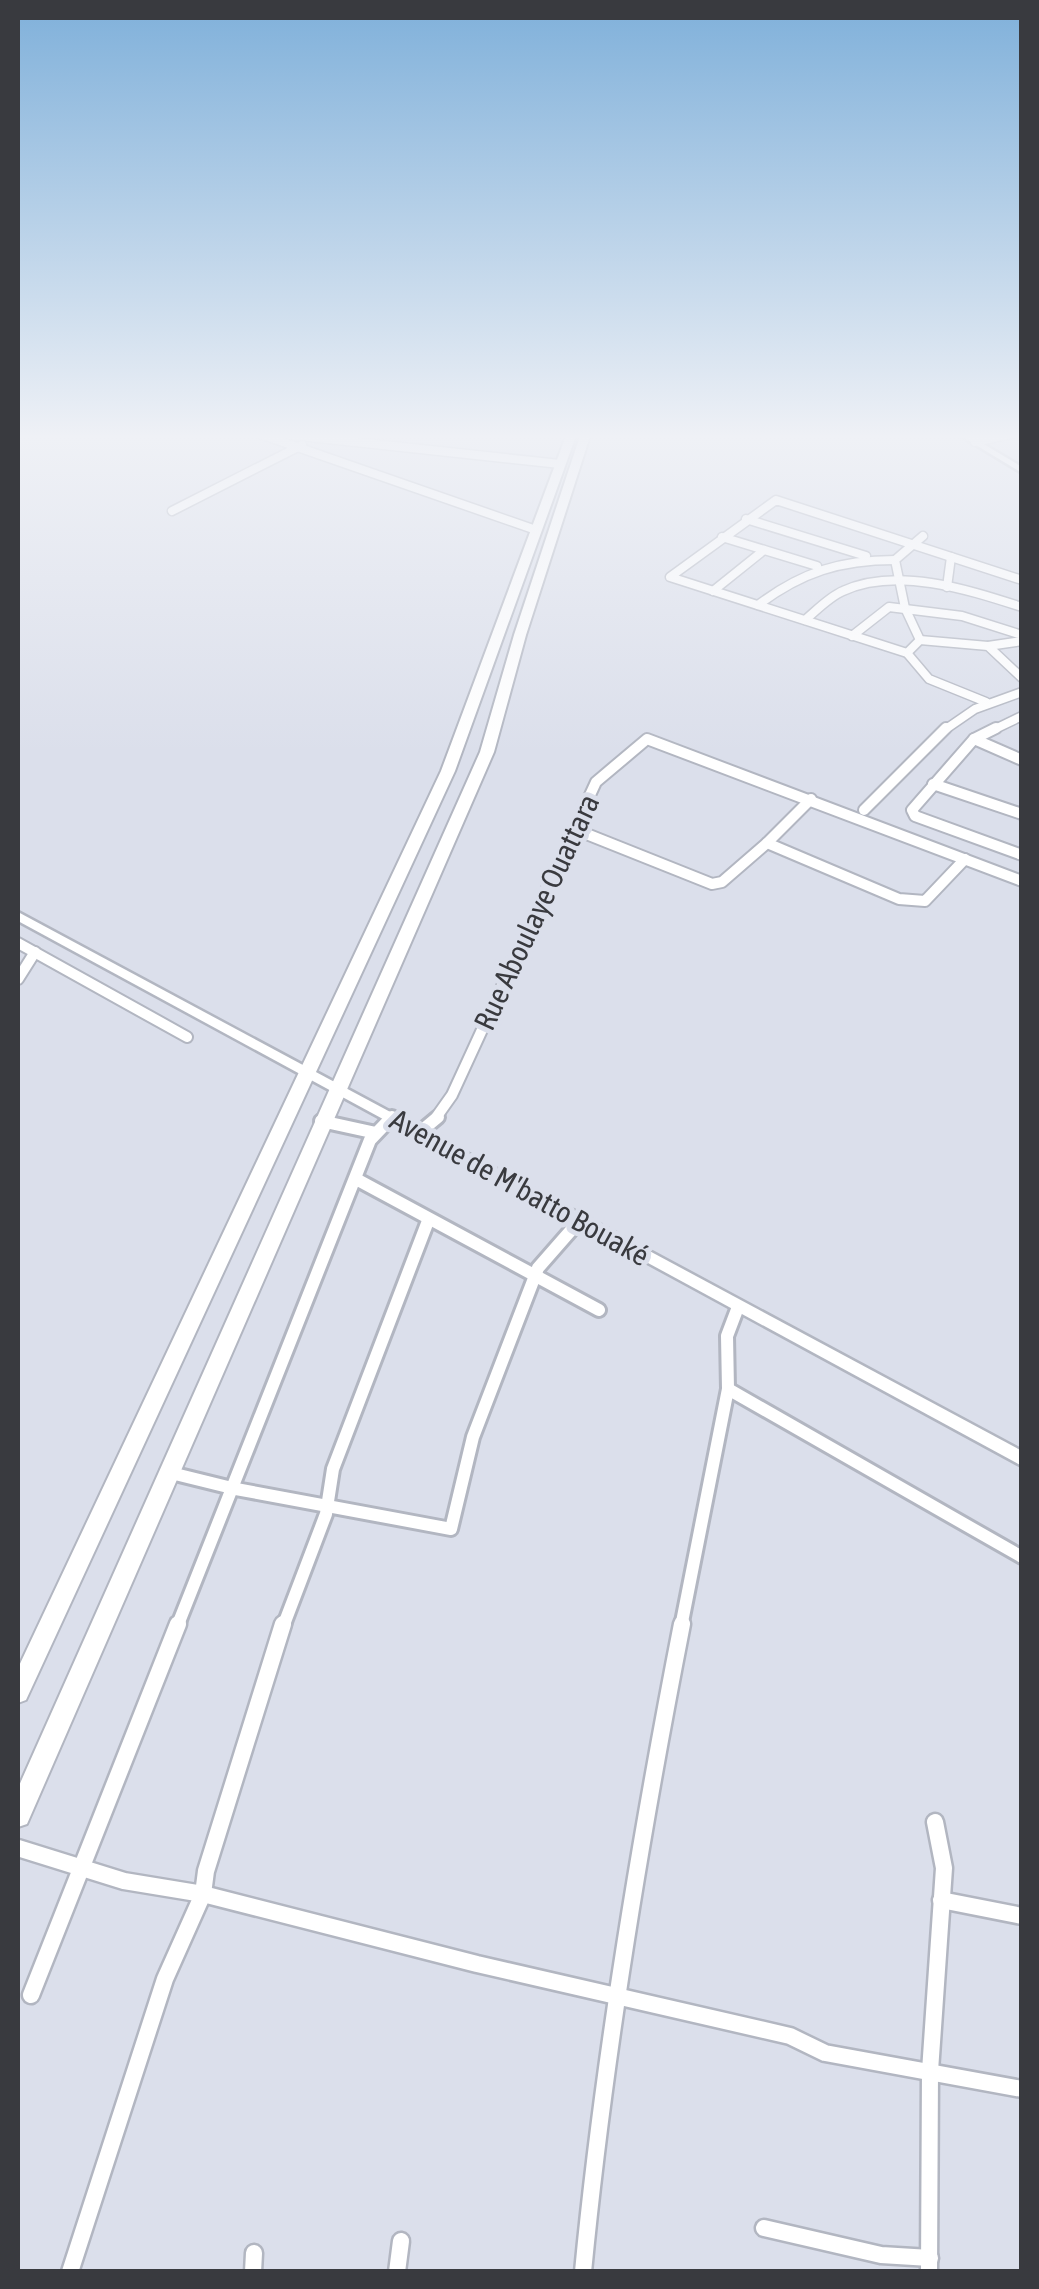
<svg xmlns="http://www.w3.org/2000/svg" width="1039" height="2289" font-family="'Asap Condensed',sans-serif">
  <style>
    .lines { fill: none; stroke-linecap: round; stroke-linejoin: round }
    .minor-far3-casing { stroke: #b2b6c1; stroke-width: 11 }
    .minor-far2-casing { stroke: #b2b6c1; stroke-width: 14 }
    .minor-far1-casing { stroke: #b2b6c1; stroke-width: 18 }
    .minor-casing { stroke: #b2b6c1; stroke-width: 21 }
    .tertiary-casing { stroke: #b2b6c1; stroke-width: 5 }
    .trunk-casing { stroke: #b2b6c1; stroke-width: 4 }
    .minor-far3 { stroke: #fff; stroke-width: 8 }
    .minor-far2 { stroke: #fff; stroke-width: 10 }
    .minor-far1 { stroke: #fff; stroke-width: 12 }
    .minor { stroke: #fff; stroke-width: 16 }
    .tertiary { fill: #fff; fill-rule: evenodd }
    .trunk { fill: #fff; fill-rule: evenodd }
    .labels { text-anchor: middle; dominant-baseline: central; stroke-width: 10; stroke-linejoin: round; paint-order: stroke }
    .street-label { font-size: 30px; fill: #393a3f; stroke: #dbdfeb }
  </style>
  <rect width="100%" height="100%" fill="#dbdfeb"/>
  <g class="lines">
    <defs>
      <g id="minor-far3">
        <path d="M257,433L536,530"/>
        <path d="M272,433L560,464"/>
        <path d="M975,442L1016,433"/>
        <path d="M172,511L302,445"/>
        <path d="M746,519L866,556"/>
        <path d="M722,537L817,566"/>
        <path d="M947,587L951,557"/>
        <path d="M713,591L764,550"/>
        <path d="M758,605C802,572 840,560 895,560"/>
        <path d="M805,620C817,610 829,597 843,591C897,566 969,590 1022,607"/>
        <path d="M852,636L889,607L962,616L1022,635"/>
        <path d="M920,640L988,646L1022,678"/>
        <path d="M988,646L1022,641"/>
        <path d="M907,653L920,640L905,608L895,560L923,536"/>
        <path d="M986,702L929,679L907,653L670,577L776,500L1022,580"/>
        <path d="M943,731L975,709L1022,692"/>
        <path d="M991,731L1022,716"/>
      </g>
      <g id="minor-far2">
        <path d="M996,728L974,739L912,810L915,816L1022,855"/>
        <path d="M974,739L1022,760"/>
        <path d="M933,784L1022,814"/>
        <path d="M864,810L946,728"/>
        <path d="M574,829L712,884L722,882L767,843L899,899L925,901L965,859"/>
        <path d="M767,843L811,799"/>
        <path d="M18,943L187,1037"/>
        <path d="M18,979L35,952"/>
        <path d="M435,1119L452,1095L596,782L647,739L1022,881"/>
      </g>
      <g id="minor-far1">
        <path d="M321,1121L376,1133"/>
        <path d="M420,1132L438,1117"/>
        <path d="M356,1179L599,1310"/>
        <path d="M728,1389L1022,1557"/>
        <path d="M167,1472L236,1489L451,1529L473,1437L538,1268L580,1220"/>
        <path d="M177,1627L370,1140L392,1117"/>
        <path d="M283,1627L326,1514L333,1469L428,1221"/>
        <path d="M681,1627L728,1389L727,1336L738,1307"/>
      </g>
      <g id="minor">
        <path d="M18,1848L124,1881L203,1894L477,1964L790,2036L825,2053L1022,2089"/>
        <path d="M941,1900L1022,1916"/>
        <path d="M31,1995L178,1624"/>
        <path d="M764,2228L881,2255L930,2258"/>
        <path d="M70,2272L165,1979L203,1894L206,1871L283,1624"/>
        <path d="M253,2272L254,2253"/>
        <path d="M397,2272L401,2241"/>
        <path d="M583,2272C604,2054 640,1839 682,1624"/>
        <path d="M929,2272L930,2071L944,1868L935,1822"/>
      </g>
      <g id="tertiary">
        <path d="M956,433H965L1022,467V473Z"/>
        <path d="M18,912L1022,1451V1466L18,921Z"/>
      </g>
      <g id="trunk">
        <path d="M567,433H577L455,771L26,1700L18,1703V1668L441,771Z"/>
        <path d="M581,433H591L526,635L494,752L27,1824L18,1827V1788L480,752L514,635Z"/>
      </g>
    </defs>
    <use href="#minor-far3" class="minor-far3-casing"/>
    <use href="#minor-far2" class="minor-far2-casing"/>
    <use href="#minor-far1" class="minor-far1-casing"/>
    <use href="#minor" class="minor-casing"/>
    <use href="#tertiary" class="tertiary-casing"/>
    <use href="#trunk" class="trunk-casing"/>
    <use href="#minor-far3" class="minor-far3"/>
    <use href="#minor-far2" class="minor-far2"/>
    <use href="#minor-far1" class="minor-far1"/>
    <use href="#minor" class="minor"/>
    <use href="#tertiary" class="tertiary"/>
    <use href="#trunk" class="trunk"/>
  </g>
  <linearGradient id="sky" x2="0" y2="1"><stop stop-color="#7fb0da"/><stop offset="0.58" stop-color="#eff1f6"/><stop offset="1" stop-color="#eff1f6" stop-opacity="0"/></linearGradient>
  <rect width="1039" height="753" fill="url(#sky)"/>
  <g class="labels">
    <g class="street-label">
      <text transform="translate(536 912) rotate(-65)">Rue Aboulaye Ouattara</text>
      <text transform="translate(520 1187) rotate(29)">Avenue de M'batto Bouaké</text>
    </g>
  </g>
  <rect width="1039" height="2289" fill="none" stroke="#393a3f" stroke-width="40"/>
</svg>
